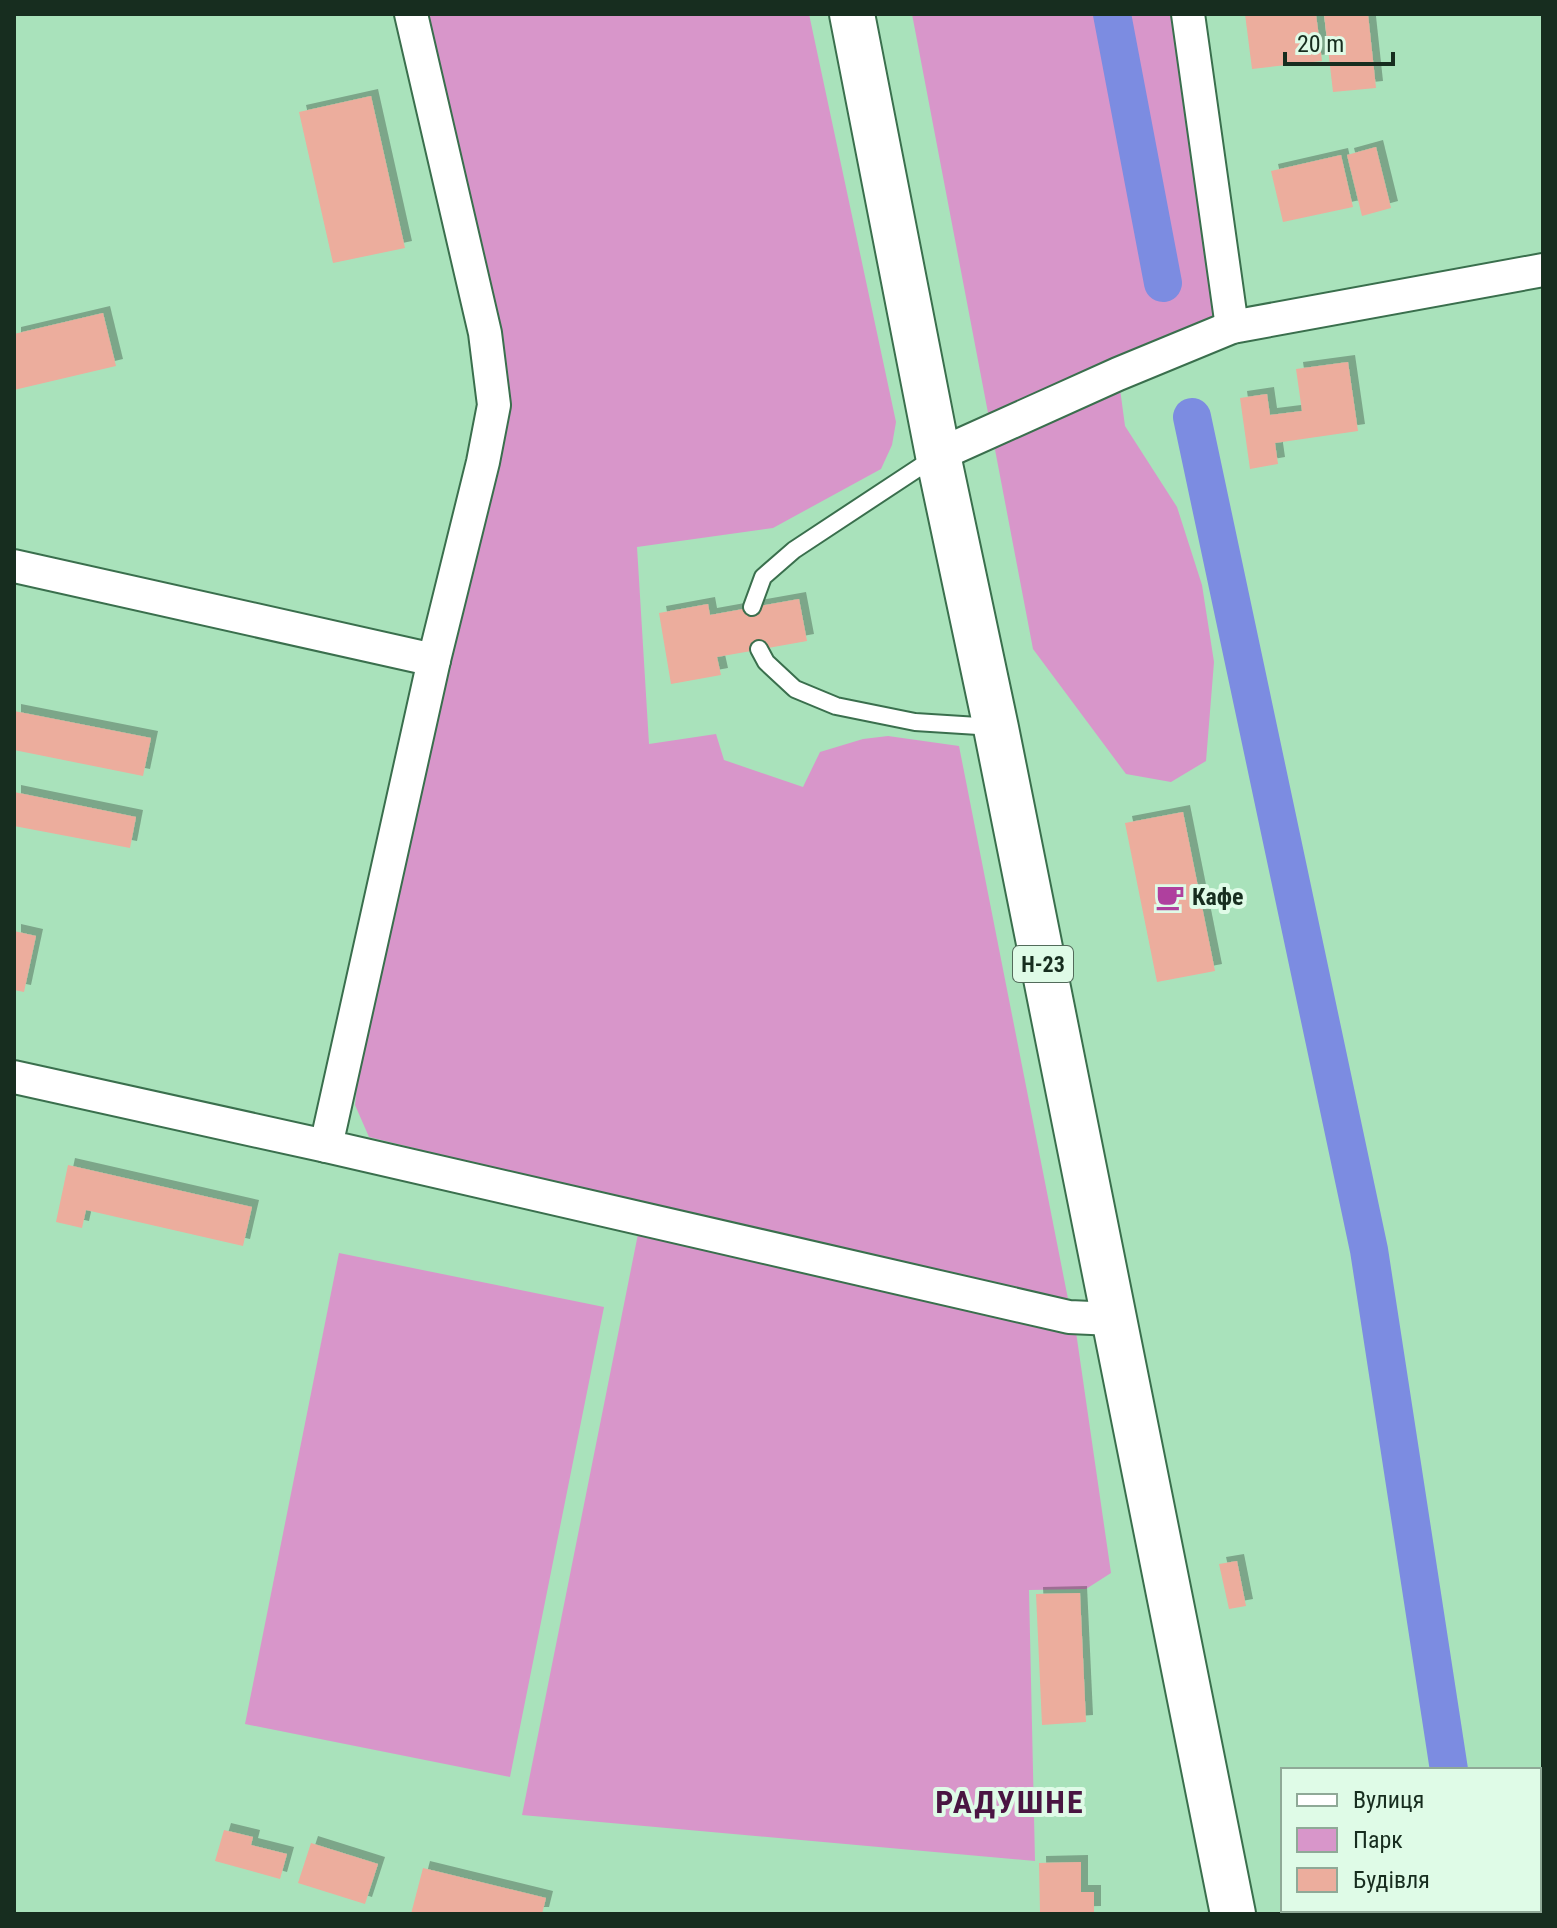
<svg xmlns="http://www.w3.org/2000/svg" width="1557" height="1928" font-family="'Roboto Condensed',sans-serif">
  <style>
    .green { fill: #d896ca }
    .lines { fill: none; stroke-linecap: round; stroke-linejoin: round }
    .canal { stroke: #7c8ce1; stroke-width: 38 }
    .building { fill: #ecad9d; filter: url(#shadow) }
    .service-casing { stroke: #3a6f4d; stroke-width: 20 }
    .minor-casing { stroke: #3a6f4d; stroke-width: 36 }
    .primary-casing { stroke: #3a6f4d; stroke-width: 48 }
    .service { stroke: #fff; stroke-width: 16 }
    .minor { stroke: #fff; stroke-width: 32 }
    .primary { stroke: #fff; stroke-width: 44 }
    .labels { text-anchor: middle; dominant-baseline: central; stroke-width: 8; stroke-linejoin: round; paint-order: stroke }
    .shield { fill: #dffbe7; stroke: #536b5b; stroke-width: 2 }
    .shield-label { font-size: 22px; font-weight: bold; fill: #172d1f }
    .poi-label { font-size: 24px; font-weight: bold; fill: #172d1f; stroke: #dffbe7; text-anchor: start }
    .district-label { font-size: 32px; font-weight: bold; letter-spacing: 2px; fill: #4a1542; stroke: #dffbe7 }
  </style>
  <defs>
    <filter id="shadow"><feDropShadow dx="7" dy="-7" stdDeviation="0" flood-color="#0004"/></filter>
  </defs>
  <rect width="100%" height="100%" fill="#a9e2bb"/>
  <g class="green">
    <path d="M425,14H809L896,422L892,445L881,469L773,528L637,547L649,744L716,734L724,760L803,787L820,752L863,739L888,736L959,746L1069,1304L713,1222L369,1137L355,1105L359,1065L493,462Z"/>
    <path d="M912,14H1188L1232,327L1118,374L1125,426L1177,507L1202,585L1214,662L1206,761L1171,782L1126,774L1033,649Z"/>
    <path d="M638,1234L1076,1332L1111,1573L1086,1589L1029,1590L1035,1861L522,1815Z"/>
    <path d="M339,1253L604,1307L510,1777L245,1724Z"/>
  </g>
  <g class="lines">
    <g class="canal">
      <path d="M1112,14L1163,283"/>
      <path d="M1192,417L1369,1250L1449,1770"/>
      <path d="M1522,1910L1525,1914"/>
    </g>
  </g>
  <g class="building">
    <path d="M1245,14H1316L1322,61L1252,69Z"/>
    <path d="M1324,14H1368L1376,88L1333,92Z"/>
    <path d="M371,96L405,248L333,263L299,112Z"/>
    <path d="M1376,147L1391,208L1362,216L1347,155Z"/>
    <path d="M1341,155L1353,207L1283,222L1271,171Z"/>
    <path d="M103,313L116,366L14,390V334Z"/>
    <path d="M1348,362L1358,431L1275,443L1278,464L1250,469L1240,398L1267,394L1270,415L1302,411L1296,369Z"/>
    <path d="M799,599L807,641L717,657L721,675L671,684L659,613L708,604L710,615Z"/>
    <path d="M14,711L151,738L143,776L14,750Z"/>
    <path d="M14,792L136,817L130,848L14,826Z"/>
    <path d="M1183,812L1215,971L1157,982L1125,823Z"/>
    <path d="M14,931L36,936L24,992L14,990Z"/>
    <path d="M68,1165L252,1207L243,1246L86,1210L82,1228L56,1222Z"/>
    <path d="M1237,1561L1246,1606L1229,1609L1219,1564Z"/>
    <path d="M1080,1593L1086,1722L1042,1725L1036,1594Z"/>
    <path d="M224,1830L253,1837L251,1845L287,1854L280,1879L215,1861Z"/>
    <path d="M311,1843L378,1864L365,1904L298,1883Z"/>
    <path d="M1081,1862V1892H1094V1913L1040,1914L1039,1863Z"/>
    <path d="M423,1868L546,1898L542,1914H411Z"/>
  </g>
  <g class="lines">
    <defs>
      <g id="service">
        <path d="M752,607L763,577L794,550L935,457"/>
        <path d="M759,649L766,662L795,689L836,706L915,722L994,727"/>
      </g>
      <g id="minor">
        <path d="M411,14L485,333L494,405L483,462L434,660L326,1146L1069,1317L1114,1319"/>
        <path d="M1188,14L1232,327"/>
        <path d="M938,455L1118,374L1232,327L1543,270"/>
        <path d="M14,566L434,660"/>
        <path d="M14,1077L326,1146"/>
      </g>
      <path id="primary" d="M852,14L938,455L996,728L1233,1914"/>
    </defs>
    <use href="#service" class="service-casing"/>
    <use href="#minor" class="minor-casing"/>
    <use href="#primary" class="primary-casing"/>
    <use href="#service" class="service"/>
    <use href="#minor" class="minor"/>
    <use href="#primary" class="primary"/>
  </g>
  <defs>
    <symbol id="cafe-bare" viewBox="-9 -9 18 18"><path d="M-5.5-4.5H6V0H3Q3 3.5 0 3.5H-2.5Q-5.5 3.5-5.5 0ZM3-3.2v2h1.7v-2ZM-6 4.5H4V6H-6Z" fill="#af409e" stroke="#dffbe7" stroke-width="2.5" paint-order="stroke"/></symbol>
  </defs>
  <g fill-rule="evenodd">
    <use href="#cafe-bare" x="1150" y="877" width="40" height="40"/>
  </g>
  <g class="labels">
    <rect class="shield" x="1013" y="946" width="60" height="36" rx="6"/>
    <g class="shield-label">
      <text x="1043" y="964">Н-23</text>
    </g>
    <g class="poi-label">
      <text x="1192" y="897">Кафе</text>
    </g>
    <g class="district-label">
      <text x="1010" y="1802">РАДУШНЕ</text>
    </g>
  </g>
  <rect width="1557" height="1928" fill="none" stroke="#172d1f" stroke-width="32"/>
  <rect x="1281" y="1768" width="260" height="144" fill="#dffbe7" stroke="#8fa997" stroke-width="2"/>
  <rect x="1297" y="1794" width="40" height="12" fill="#ffffff" stroke="#8fa997" stroke-width="2"/>
  <text x="1353" y="1808" font-size="24" fill="#172d1f">Вулиця</text>
  <rect x="1297" y="1828" width="40" height="24" fill="#d896ca" stroke="#8fa997" stroke-width="2"/>
  <text x="1353" y="1848" font-size="24" fill="#172d1f">Парк</text>
  <rect x="1297" y="1868" width="40" height="24" fill="#ecad9d" stroke="#8fa997" stroke-width="2"/>
  <text x="1353" y="1888" font-size="24" fill="#172d1f">Будівля</text>
  <path d="M1285 52v12h108v-12" fill="none" stroke="#172d1f" stroke-width="4"/>
  <text x="1297" y="52" font-size="24" fill="#172d1f" stroke="#dffbe7" stroke-width="6" paint-order="stroke">20 m</text>
</svg>
